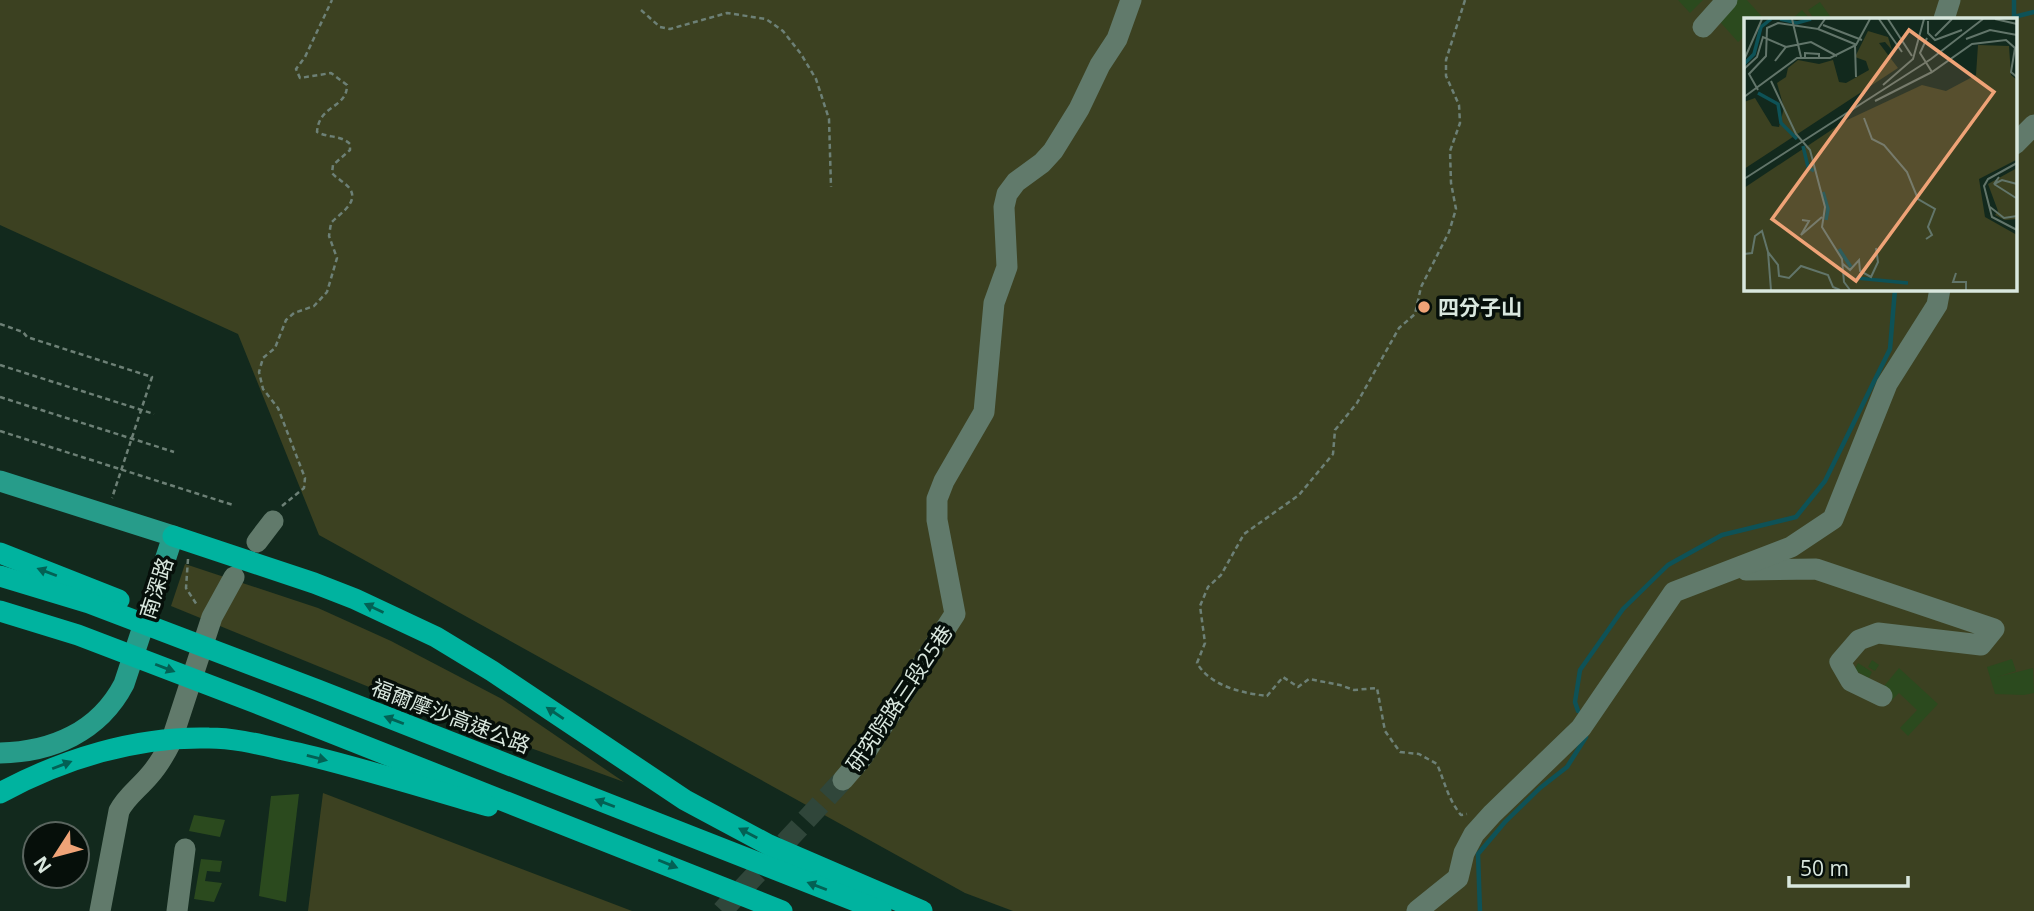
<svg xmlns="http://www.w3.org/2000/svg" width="2034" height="911" font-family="'Open Sans','Noto Sans TC',sans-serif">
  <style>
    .green { fill: #3c4121; fill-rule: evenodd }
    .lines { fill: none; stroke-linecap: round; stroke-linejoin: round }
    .stream { stroke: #0e5257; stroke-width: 4.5 }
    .building { fill: #2b4a1e }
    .minor-tunnel { stroke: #30463a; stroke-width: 21; stroke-dasharray: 21 10; stroke-linecap: butt }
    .path { stroke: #6d8076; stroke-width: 2.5; stroke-dasharray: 5 3.5; stroke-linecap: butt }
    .minor { stroke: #617a6b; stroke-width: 21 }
    .major { stroke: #279c8a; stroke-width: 21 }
    .highway { stroke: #00b39f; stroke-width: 21 }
    .oneway { fill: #036154 }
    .poi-dot { fill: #efa377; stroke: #060f0a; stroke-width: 2.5 }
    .labels { text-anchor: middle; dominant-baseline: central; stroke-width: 7; stroke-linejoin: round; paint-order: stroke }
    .poi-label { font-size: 21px; font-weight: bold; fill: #d9e7de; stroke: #060f0a; text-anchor: start }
    .street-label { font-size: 21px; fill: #d9e7de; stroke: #060f0a }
    .inset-river { fill: none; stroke: #0e5257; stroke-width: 3.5 }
    .inset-road { fill: none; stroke: #62756a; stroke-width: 2 }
    .view { fill: #efa377; fill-opacity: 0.15; stroke: #efa377; stroke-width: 3.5 }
    .inset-edge { fill: none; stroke: #d9e7de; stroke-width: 3.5 }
  </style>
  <rect width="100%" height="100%" fill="#12291d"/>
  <g class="green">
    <path d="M0,0H2034V911H1013L965,893L319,535L238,334L0,225ZM1745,19H2015V289H1745Z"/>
    <path d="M185,564L318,608L391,641L502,699L624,782L418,707L171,606Z"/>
    <path d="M323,793L632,911H308Z"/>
  </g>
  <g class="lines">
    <g class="stream">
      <path d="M2014,17V0"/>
      <path d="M2012,19L2014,17L2034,12"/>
      <path d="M1578,711L1575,702L1580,670L1623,609L1668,565L1722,535L1796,517L1825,481L1890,349L1895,289"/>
      <path d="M1480,911L1478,854L1505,822L1540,788L1567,767L1586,737"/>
    </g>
  </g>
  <g class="building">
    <path d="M1678,0H1703L1690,13Z"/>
    <path d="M1731,0H1747L1764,19H1745V36L1738,42L1714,15Z"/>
    <path d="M1820,2L1832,19H1814L1808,10Z"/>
    <path d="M1802,10L1810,19H1792Z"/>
    <path d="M2012,659L2016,671L1997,677L2033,668L2034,693L2024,695L1995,694L1987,667Z"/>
    <path d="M1872,660L1879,665L1875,671L1868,667Z"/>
    <path d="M1858,663L1872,672L1869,678L1854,670Z"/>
    <path d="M1899,668L1938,704L1908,736L1900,728L1917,710L1899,693L1891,701L1880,691Z"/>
    <path d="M299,794L286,902L259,896L271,796Z"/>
    <path d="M194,815L225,820L220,837L189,831Z"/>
    <path d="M201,859L222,861L220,872L207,871L205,881L222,883L214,902L194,899Z"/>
  </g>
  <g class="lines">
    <path class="minor-tunnel" d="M722,911L843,780"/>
    <g class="path">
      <path d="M1465,0L1446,60V76L1459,105L1460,123L1450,151L1451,183L1456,209L1449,232L1421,287L1415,314L1399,328L1357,403L1335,430L1333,454L1299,495L1244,534L1221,575L1208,587L1200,606L1205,643L1197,663C1210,686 1242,693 1267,696L1283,677L1298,687L1309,679L1340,685L1354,690L1377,688L1385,731L1400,752L1419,754L1437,764C1445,783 1448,799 1461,815L1467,814"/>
      <path d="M641,10L660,27L670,29L727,13L766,19L783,31L801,54L816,79L829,119L831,187"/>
      <path d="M0,324L23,332L27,337L152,377L112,498"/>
      <path d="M0,365L154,414"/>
      <path d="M0,397L174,452"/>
      <path d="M0,431L233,505"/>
      <path d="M282,506L304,488L305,478L278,408L263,389L259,372L263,358L275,348L286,320L294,313L314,306L327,292L337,258L329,236L331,223C339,214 359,203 350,189C346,183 337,179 332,173L333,165L350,150V144C341,135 328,138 317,132C319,104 347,109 347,85L331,73L300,78L296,69L305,57L332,0"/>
      <path d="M188,559L186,588L197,605"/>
    </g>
    <g class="minor">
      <path d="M1944,19L1950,0"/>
      <path d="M1703,27L1727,0"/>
      <path d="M2015,144L2034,125"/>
      <path d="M257,542L273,521"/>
      <path d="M1746,570L1816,569L1994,629L1981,645L1878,633L1859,640L1840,662L1851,681L1882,696"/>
      <path d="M843,780L861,759L955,614L937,520V499L944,481L984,412L994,303L1007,267L1004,207L1007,194L1016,182L1042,163L1053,151L1079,109L1100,65L1117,39L1131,0"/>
      <path d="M100,911L119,811C126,797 138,789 149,776C158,766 165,754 171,742L212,617L234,577"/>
      <path d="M177,911L185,849"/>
      <path d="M1417,911L1458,878L1464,853L1474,834L1492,814L1581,728L1674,592L1791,547L1833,519L1887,384L1937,305L1940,289"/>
    </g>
    <path class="major" d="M0,481L173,536L124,684C99,732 52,752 0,753"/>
    <g class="highway">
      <path d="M173,536L314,583L355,599L436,637L492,671L685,800L769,845L922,911"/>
      <path d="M0,553L119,600"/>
      <path d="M0,576L89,603L318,690L881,911"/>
      <path d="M0,611L78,635L256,703L782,911"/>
      <path d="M0,793C63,759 136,736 209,738C239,738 269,747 298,753C362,768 425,788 488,806"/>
    </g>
  </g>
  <defs><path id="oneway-solid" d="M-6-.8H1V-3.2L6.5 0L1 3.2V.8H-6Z" transform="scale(1.75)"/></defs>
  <g class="oneway">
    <use href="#oneway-solid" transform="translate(47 572) rotate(-159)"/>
    <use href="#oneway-solid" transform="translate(374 608) rotate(-155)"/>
    <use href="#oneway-solid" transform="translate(165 668) rotate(21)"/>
    <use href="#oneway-solid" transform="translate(555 713) rotate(-146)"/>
    <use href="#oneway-solid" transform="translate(394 720) rotate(-159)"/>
    <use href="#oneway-solid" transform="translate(317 758) rotate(14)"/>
    <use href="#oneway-solid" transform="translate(62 765) rotate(-21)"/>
    <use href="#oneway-solid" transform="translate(605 803) rotate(-159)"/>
    <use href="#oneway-solid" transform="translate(748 833) rotate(-152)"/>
    <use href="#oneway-solid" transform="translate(668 864) rotate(22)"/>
    <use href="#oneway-solid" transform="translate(817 886) rotate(-159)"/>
  </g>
  <circle class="poi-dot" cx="1424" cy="307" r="7"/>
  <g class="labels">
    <g class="poi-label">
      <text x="1438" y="307">四分子山</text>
    </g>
    <g class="street-label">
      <text transform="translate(156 588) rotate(-72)">南深路</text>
      <text transform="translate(899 698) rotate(-56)">研究院路三段25巷</text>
      <text transform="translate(451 716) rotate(21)">福爾摩沙高速公路</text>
    </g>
  </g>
  <g transform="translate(1744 18)">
    <rect width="273" height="273" fill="#12291d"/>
    <path d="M124,13L144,19L148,32L141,24L135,25L154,50L0,151V84L11,80L28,108L35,109L40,90L33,65L42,59L44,50L54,42L75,46L89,42L95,64L102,65L125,52L122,43L111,39ZM234,27L265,28L267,57L273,62L272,142L235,161L241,199L273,217V272H0V170L101,103L178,67L202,73L232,57ZM273,150V201L261,202L251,197L254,193L244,166Z" fill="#3c4121"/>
    <path class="inset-river" d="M36,1L53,5L67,1M0,46L10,36L17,9L27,1M14,75L34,86L37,105L53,121M59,128L64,149L70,153M79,174L84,191L82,202M95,231L107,249M112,260L164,265"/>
    <path class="inset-road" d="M48,1L57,39M135,1L158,34M144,1L168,38M251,1L273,6M184,3V15L191,22L218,12M79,7L118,22M74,11L113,27M191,18L208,1M183,20L176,35L188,54L228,26L262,22L271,30L267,54L273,59M222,21L246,12L273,17M111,28L112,59M61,39V35L75,36V40M0,42L18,1M31,43L42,29L67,24L93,38M0,51L13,39L19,19L42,29M27,63L52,116L66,132L81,189L78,209L98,241L100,264L106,272M139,67L169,41L180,1M14,72L5,56L22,38L23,10L34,5L74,11L81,1M0,79L53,40H86L112,27L126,1M131,83L188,54M120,100L128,121L140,127L163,154L174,181L191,191L184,209L188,217L182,221M273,145L244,161L240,168L248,199L273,212M255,159L250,166L258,162L273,166M0,161L187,41L239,1M250,166L272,180M246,189L260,200L273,198M58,202L65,203L57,217L78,199M0,236L8,235L11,218L18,213L24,234M99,246L106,252L115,242L116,253L127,259L134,244L132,230M212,255L209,264H222V272M27,272L24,234L34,247L35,258L45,260L57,248L84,257L89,269L96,272"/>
    <path class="view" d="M165,12L250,74L112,263L28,201Z"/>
    <rect width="273" height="273" class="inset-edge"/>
  </g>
  <g transform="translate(56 855) rotate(234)"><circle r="33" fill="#060f0a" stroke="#5a655f" stroke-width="2"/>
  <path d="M0-5L12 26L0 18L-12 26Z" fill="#efa377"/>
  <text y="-10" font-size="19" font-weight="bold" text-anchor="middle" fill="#d9e7de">N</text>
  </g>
  <path d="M1789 876v10h119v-10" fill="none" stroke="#d9e7de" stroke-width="3.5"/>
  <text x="1800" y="876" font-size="21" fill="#d9e7de" stroke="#060f0a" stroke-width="5" paint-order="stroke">50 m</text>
</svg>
